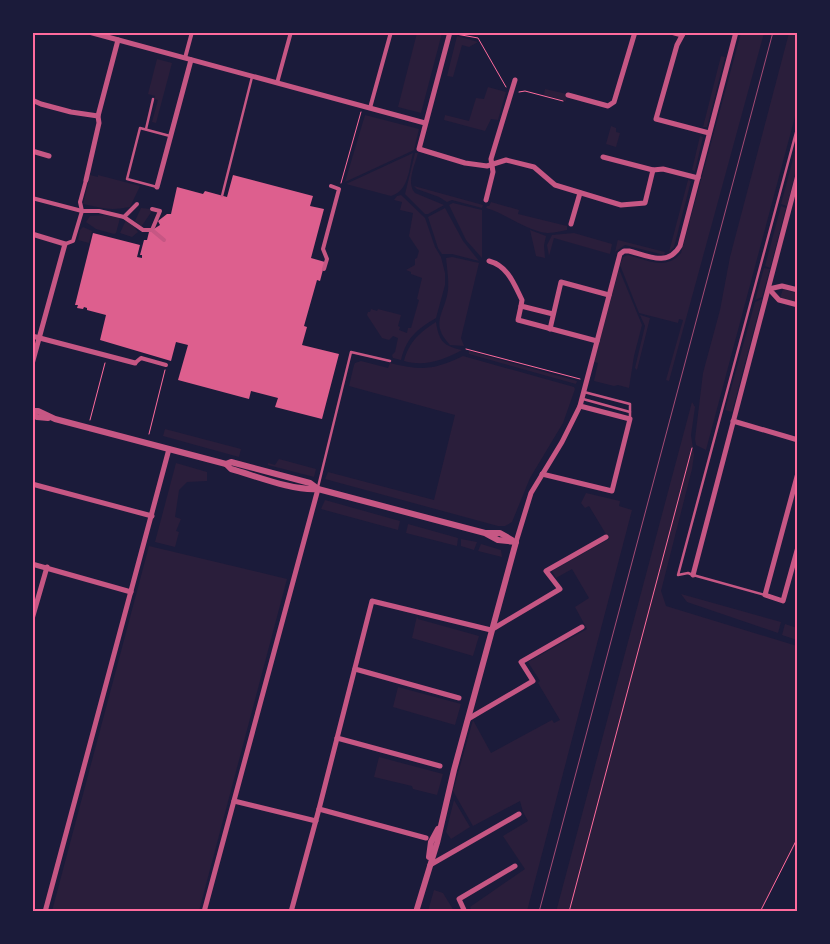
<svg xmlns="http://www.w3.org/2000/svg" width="830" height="944" font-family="Arial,sans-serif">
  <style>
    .green { fill: #2a1e3b }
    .building { fill: #dd5f8e }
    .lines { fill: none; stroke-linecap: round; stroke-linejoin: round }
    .path { stroke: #ff6b9d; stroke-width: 1 }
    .service { stroke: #c65784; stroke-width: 2.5 }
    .pedestrian { stroke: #c65784; stroke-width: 4 }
    .minor { stroke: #c65784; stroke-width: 5 }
    .tertiary { stroke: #c65784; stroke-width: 6 }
    .tram { stroke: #a44b75; stroke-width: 1 }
    .neatline { fill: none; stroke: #ff6b9d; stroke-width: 2 }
  </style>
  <rect width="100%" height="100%" fill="#1b1b3a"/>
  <g class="green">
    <path d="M417,33H442L421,113L398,107Z"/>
    <path d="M741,33H764L669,381L666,380L683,320L679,319L678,323L639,313L620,265L623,257L628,255C647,260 666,271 681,253Z"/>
    <path d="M789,33H797V109L706,450L696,445L695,439L703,373L720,310L730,257Z"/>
    <path d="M457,36L478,42L469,47L462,45L453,77L447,76Z"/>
    <path d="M721,56L725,57L707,127H703Z"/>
    <path d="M157,59L172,63L156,123L152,122L158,100L154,99L155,96L148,94Z"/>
    <path d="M488,87L506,92L498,120L491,119L485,131L444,120L445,115L469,121L476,98L484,99Z"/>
    <path d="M545,89L567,94L566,101L544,95Z"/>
    <path d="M365,115L419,129L414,150L345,182Z"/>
    <path d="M611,126L616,128V132L620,133L616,147L606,144Z"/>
    <path d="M700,136L703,137L695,171L692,170Z"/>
    <path d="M797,144V167L787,206L781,204Z"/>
    <path d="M413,153C409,168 409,191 391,196L346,184Z"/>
    <path d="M415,153H418C415,165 406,183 415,193L444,205L428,214H425L405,194Z"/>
    <path d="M90,175L98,177V175L140,186L130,207C108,211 104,208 83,204Z"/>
    <path d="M688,180L691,181L674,247L669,252Z"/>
    <path d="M414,186L483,205L482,208L452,200L447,202L439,197L417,189Z"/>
    <path d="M401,195L425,218L435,247L441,257L445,273V285L436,318C416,330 407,337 401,360L393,358L392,355L395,352L398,338L393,336L389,340L382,338L367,315L368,312H370L371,309L377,311L378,309L401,315L398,326L400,327L399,330L407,333L408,328H411L419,300L417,299L422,278L411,274V272L406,270L415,265V259L417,258L419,251L409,236L413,213L400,210L402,202L394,200L397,196Z"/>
    <path d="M491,202L519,210L518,214L567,226V230C561,231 553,233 547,233C525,230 507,214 486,208L487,206H489Z"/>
    <path d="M453,203L482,210V258L466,240L449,205Z"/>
    <path d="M781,206L786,208L770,268L765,266Z"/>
    <path d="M141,208L151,209L152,211L141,227L135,221Z"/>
    <path d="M445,208L463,241L479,261L452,254H442L438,248L428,217Z"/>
    <path d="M104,215L120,218L116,233L114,234L96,229L86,222L90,216Z"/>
    <path d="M126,220L132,224L138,232L132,237L120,233Z"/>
    <path d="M83,227L92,231L89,243L78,240L80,230Z"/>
    <path d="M530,230L546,236L544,245L545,258L536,256Z"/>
    <path d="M574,233L612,244L610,254L554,238L549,256L547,245L552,235Z"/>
    <path d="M618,239V240L665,252L664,255L625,245L615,252Z"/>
    <path d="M452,257L479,263L461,338L464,346L450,345C429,322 445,314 448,290C449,280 447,268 446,258Z"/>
    <path d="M764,268L770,269L762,297L755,300Z"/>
    <path d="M619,269L642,325L634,356L629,388L618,385L614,386L594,381L598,363L594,362Z"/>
    <path d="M783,289L797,293V302L780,298Z"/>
    <path d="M762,299L732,412L725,410L755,302Z"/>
    <path d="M640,315L650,318L637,370L635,368L645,326Z"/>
    <path d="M436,322C439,341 443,346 462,350C443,360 425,367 404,361C409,342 419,333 436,322Z"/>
    <path d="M469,351L577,381L576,384L469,354Z"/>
    <path d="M463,356L574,387L575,389L563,423L530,478L512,522L505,526H498L325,479L328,472L434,500L455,415L349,386L354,365L355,363L361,361L388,368L390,363C423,371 433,370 463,356Z"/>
    <path d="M692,402L695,407L691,435L694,455L692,469L661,591L666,606L797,646V842L761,911L556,912Z"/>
    <path d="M165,429L241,449L239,457L163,436Z"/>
    <path d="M279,459L316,469L314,477L268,465V463L275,465Z"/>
    <path d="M176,463L207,472V481L187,482L179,490L175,517L181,519L176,531L179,532L175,547L155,542Z"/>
    <path d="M586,493L620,501L619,506L632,510L527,911H472L470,907L525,869L503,836L528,821L523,812L520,801L473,826L453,791L473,720L491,753L552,720L554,723L560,720L538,683L540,681L528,662L587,629L575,607L589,598L572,569L556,578L552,571L609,539L589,506L585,508L581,503Z"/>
    <path d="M325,500L400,521L398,530L321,509Z"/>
    <path d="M408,524L458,538L457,546L406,533Z"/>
    <path d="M461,539L477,542L474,550L461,546Z"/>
    <path d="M481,544L501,550L502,557L478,551Z"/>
    <path d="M149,546L287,579L199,911H52Z"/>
    <path d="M681,594L781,622L778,633L687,602Z"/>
    <path d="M417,616L418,619L479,636L473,656L412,638Z"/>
    <path d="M785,624L797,628V640L782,635Z"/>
    <path d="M398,687L461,704L455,725L393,707Z"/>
    <path d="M379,757L443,774L437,795L413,789L412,786L374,777Z"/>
    <path d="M454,800L470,827L451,839L446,832Z"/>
    <path d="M434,890L443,893L454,911H428Z"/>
  </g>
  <path class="building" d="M233,175L313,196L310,206L324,209L311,258L325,262L320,281L317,280L304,326L307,327L302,345L339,354L322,419L275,407L278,398L251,391L249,399L178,380L188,345L176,342L171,361L100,340L106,315L87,310V308L84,307L83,309L77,308L78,305H75L93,233L140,245L137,257L142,258V255H140L144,240H147L149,232L160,225L158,221L167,214H171L177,187L203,194L205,191L227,197Z"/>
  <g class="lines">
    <g class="path">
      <path d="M456,34L478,38L506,87"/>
      <path d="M519,92L525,91L563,101"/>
      <path d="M341,183L361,112"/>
      <path d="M466,349L580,379"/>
      <path d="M90,420L105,363"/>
      <path d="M149,434L165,370"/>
      <path d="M569,912L692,448"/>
      <path d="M760,912L798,837"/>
    </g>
    <g class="service">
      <path d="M146,129L153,99"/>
      <path d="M157,187L127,179L140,128L170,136"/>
      <path d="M222,196L252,77"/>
      <path d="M584,392L630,404V418"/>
      <path d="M583,399L630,412"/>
      <path d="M318,487L351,352L390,361"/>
      <path d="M765,595L693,575L688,573L678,575L798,125"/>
    </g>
    <g class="pedestrian">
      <path d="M185,58L192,32"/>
      <path d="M277,83L291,32"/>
      <path d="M370,108L391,32"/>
      <path d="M32,198L82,211H99L124,217L137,204"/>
      <path d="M152,209L160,211L152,230L164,240"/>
      <path d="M124,217L143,230H152"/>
      <path d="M65,244L73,241L82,211L80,202L86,180"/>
      <path d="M324,269L327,259L323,249L339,189L331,186"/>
      <path d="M135,363L141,358L166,365"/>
    </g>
    <g class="minor">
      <path d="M89,32L425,123"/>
      <path d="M450,32L419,149L465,163L487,166L506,160L534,167L555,185L621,205L645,203L653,170"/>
      <path d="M671,32L682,35"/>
      <path d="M684,32L677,45L656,119L709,133"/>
      <path d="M568,95L608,106L614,102L635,32"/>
      <path d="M32,100L41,104L71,112L98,116"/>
      <path d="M32,151L49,156"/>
      <path d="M603,157L653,170L663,169L698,178"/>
      <path d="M86,180L99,123L98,116L118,40"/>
      <path d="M157,187L191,60"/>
      <path d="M486,200L493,172L491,159L515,80"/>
      <path d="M571,224L580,193"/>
      <path d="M32,234L65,244L32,364"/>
      <path d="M489,261C508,266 514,284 522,300L521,306L553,314"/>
      <path d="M798,290L782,286L769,289L779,300L798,305"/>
      <path d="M521,306L518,320L597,341"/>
      <path d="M550,329L561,282L609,295"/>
      <path d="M32,336L135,363"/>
      <path d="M733,421L798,440"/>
      <path d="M798,473L765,595L783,601L798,547"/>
      <path d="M542,474L612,491L630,419L580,406"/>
      <path d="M32,484L152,516"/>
      <path d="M516,542L531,493L562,442L580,406L620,254L624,251H629C648,256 668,267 680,246L736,32"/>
      <path d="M32,564L131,592"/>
      <path d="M693,575L798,175"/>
      <path d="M32,619L47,567"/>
      <path d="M355,669L459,698"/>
      <path d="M468,719L533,681L521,662L582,627"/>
      <path d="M337,738L440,766"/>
      <path d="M234,801L316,821"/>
      <path d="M319,809L426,838"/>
      <path d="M430,865L519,814"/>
      <path d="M45,912L169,449"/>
      <path d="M204,912L318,489"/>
      <path d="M291,912L319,809L372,601L491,630L560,589L546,571L606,537"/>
      <path d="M465,912L459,899L515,866"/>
    </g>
    <g class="tertiary">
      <path d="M32,411H38L55,419L226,464L231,469C256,476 293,491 318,489"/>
      <path d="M32,415L37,417L48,418"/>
      <path d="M226,464L231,462L310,483L318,489L485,533L498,540L516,542"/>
      <path d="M486,533H500L512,540"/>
      <path d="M429,857L431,842L438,829"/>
      <path d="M416,912L437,843L454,770L516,542"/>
    </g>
    <path class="tram" d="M539,912L773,32"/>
  </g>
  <rect width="830" height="944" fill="none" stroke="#1b1b3a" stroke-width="68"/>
  <rect x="34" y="34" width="762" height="876" class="neatline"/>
</svg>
